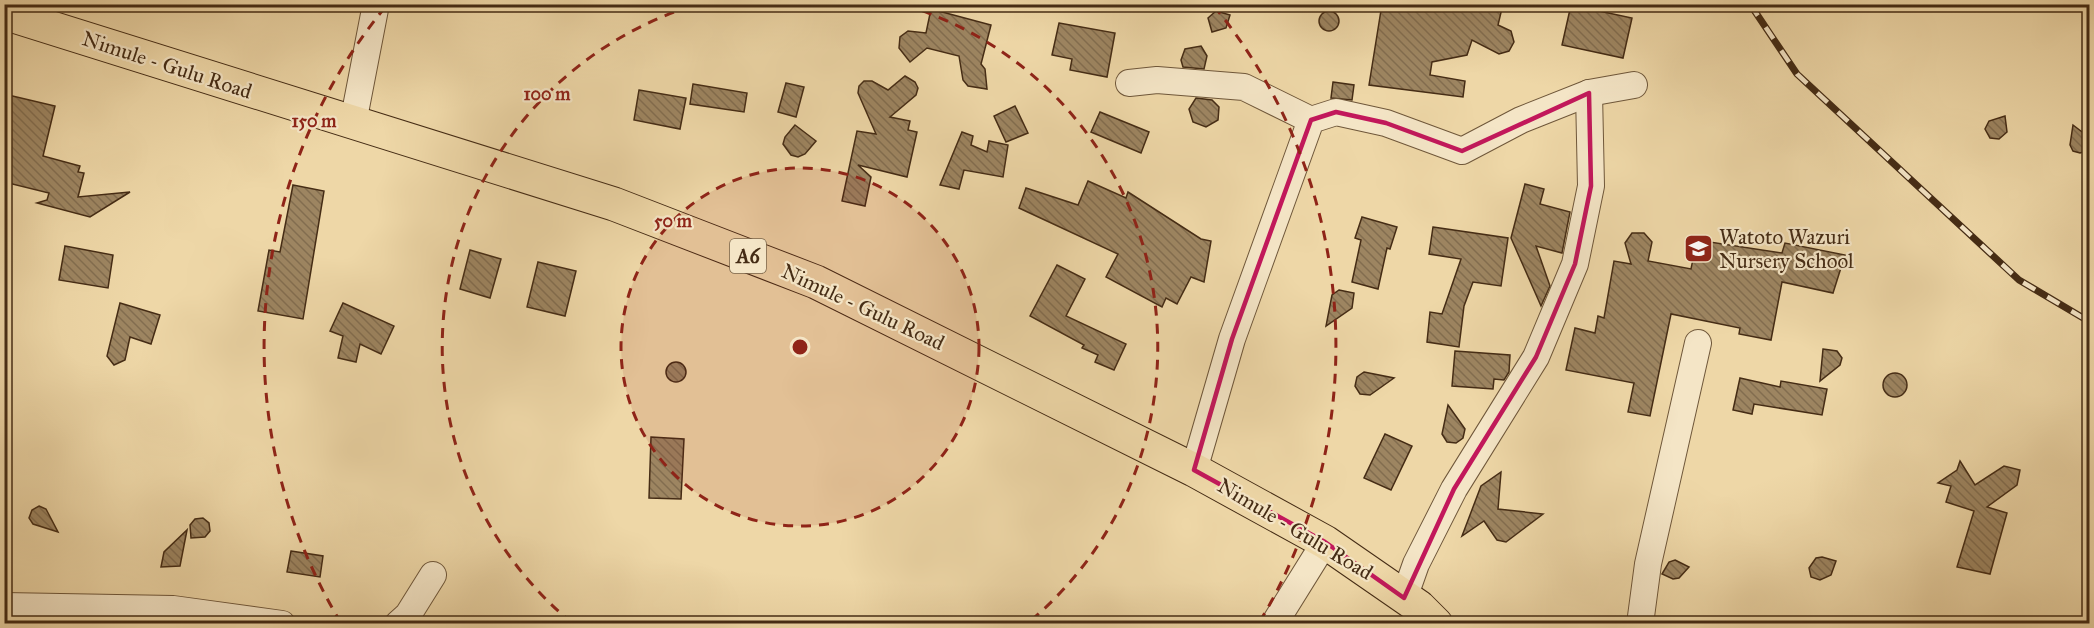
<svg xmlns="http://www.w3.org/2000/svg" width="2094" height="628" font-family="'IM FELL Great Primer',serif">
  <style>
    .building { fill: url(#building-back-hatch); stroke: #452c15; stroke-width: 1.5 }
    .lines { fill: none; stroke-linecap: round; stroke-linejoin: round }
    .street-casing { stroke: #6f573a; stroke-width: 28 }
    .primary-casing { stroke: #452c15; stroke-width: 35 }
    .street { stroke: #f4e5c6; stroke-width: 26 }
    .primary { stroke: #eed7a7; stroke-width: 33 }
    .rail-casing { stroke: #452c15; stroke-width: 7 }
    .rail { stroke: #f4e5c6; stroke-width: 4.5; stroke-dasharray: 14; stroke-linecap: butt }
    .marked { fill: none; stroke: #c2185b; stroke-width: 4.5; stroke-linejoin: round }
    .ring { fill: none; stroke: #8f2418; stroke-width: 3; stroke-dasharray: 10 8 }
    .labels { text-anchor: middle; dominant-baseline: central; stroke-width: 4.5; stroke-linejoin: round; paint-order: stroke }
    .shield { fill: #f4e5c6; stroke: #7a644a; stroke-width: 1.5 }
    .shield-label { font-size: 20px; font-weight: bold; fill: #452c15 }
    .street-label { font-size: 21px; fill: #452c15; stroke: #f4e5c6 }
    .poi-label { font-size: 21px; fill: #452c15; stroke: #f4e5c6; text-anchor: start }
    .centre { fill: #8f2418; stroke: #f4e5c6; stroke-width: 3 }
    .ring-label { font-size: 18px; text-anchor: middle; font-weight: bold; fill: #8f2418; stroke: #f4e5c6; stroke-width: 4.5; stroke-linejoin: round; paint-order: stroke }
  </style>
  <defs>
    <pattern id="building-back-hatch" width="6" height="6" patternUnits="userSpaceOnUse" patternTransform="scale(1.5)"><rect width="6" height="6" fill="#9d8561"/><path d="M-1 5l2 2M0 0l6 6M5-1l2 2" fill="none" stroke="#826d4f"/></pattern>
  </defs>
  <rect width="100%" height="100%" fill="#eed7a7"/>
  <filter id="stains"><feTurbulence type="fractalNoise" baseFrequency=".00333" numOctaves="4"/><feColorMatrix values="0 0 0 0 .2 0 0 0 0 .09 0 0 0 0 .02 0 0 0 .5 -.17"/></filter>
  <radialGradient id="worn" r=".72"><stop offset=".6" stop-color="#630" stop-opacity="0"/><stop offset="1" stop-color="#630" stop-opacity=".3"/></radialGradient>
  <g class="building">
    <path d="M1382,4L1441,10L1442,4H1503L1498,25L1511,31L1514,42L1509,51L1499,54L1472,40L1467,55L1432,62L1430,75L1465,81L1463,97L1369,85Z"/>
    <path d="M1571,5L1632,18L1623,58L1562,45Z"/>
    <path d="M931,9L991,25L981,64L985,69L987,89L968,86L963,80L959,56L927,48L910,62L899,48L900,37L908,31L926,33Z"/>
    <circle cx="1329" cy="21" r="10"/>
    <path d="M1216,11L1230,15L1226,28L1212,32L1208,18Z"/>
    <path d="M1059,23L1115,33L1107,77L1070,70L1072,59L1052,55Z"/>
    <path d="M1201,46L1207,56L1204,69L1183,67L1181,60L1185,49Z"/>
    <path d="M905,76L915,82L918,88L916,95L890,117L910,121L908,130L917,132L907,177L858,165L871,177L865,206L842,201L857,131L876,134L858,93L859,86L864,81H872L888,90Z"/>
    <path d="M1333,82L1354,85L1352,100L1331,98Z"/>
    <path d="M786,83L804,87L796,117L778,112Z"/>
    <path d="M693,84L747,93L744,112L690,104Z"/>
    <path d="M639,90L686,98L680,129L634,120Z"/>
    <path d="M4,94L55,106L43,156L80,166L78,172L84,173L78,197L130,192L90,217L37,203L47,200L49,193L4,182Z"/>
    <path d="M1196,98L1212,100L1219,107L1218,120L1206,127L1193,122L1189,109Z"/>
    <path d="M1015,106L1028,133L1006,142L994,116Z"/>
    <path d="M1100,112L1149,132L1141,153L1091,132Z"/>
    <path d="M2005,116L2007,132L1999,139L1990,138L1985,129L1989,121Z"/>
    <path d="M795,125L816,141L805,154L798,157L791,155L783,144L785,137Z"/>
    <path d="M2073,125L2090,138V150L2080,153L2073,151L2070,145Z"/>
    <path d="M962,132L973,136L971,145L987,152L989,141L1008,145L1003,177L964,170L959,189L940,185Z"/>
    <path d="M1088,181L1126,198L1128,192L1201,239L1211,241L1204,282L1191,277L1177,304L1166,298L1162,307L1106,277L1118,254L1019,208L1026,188L1078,205Z"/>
    <path d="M1525,184L1544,189L1540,204L1570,212L1562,253L1536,246L1550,286L1541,306L1511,238Z"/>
    <path d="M293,185L324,191L303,319L258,311L269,250L280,252Z"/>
    <path d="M1362,217L1397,227L1390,249L1387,248L1378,289L1352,282L1361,240L1355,238Z"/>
    <path d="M1433,227L1508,238L1501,286L1473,282L1464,306L1459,347L1427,342L1430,312L1442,314L1461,259L1429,254Z"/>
    <path d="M1632,233H1644L1652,242L1648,261L1691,269L1697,240L1782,253L1785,243L1845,255L1833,293L1782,282L1771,340L1739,334L1740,328L1671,314L1650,416L1628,412L1634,383L1566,370L1575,328L1595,333L1598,316L1604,318L1614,261L1631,264L1625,243Z"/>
    <path d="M65,246L113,255L108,288L59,280Z"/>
    <path d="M470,250L501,259L490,298L460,289Z"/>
    <path d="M538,262L576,271L565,316L527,307Z"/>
    <path d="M1057,265L1085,279L1066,316L1126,344L1114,370L1095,362L1098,355L1082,348L1084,345L1030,316Z"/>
    <path d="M1339,290L1354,293L1352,308L1326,326L1332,295Z"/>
    <path d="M120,303L160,315L151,344L130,337L125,360L114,365L107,356Z"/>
    <path d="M343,303L394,326L381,354L360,344L356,362L338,358L343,336L330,331Z"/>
    <path d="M1823,349L1837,351L1842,358L1840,365L1820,381Z"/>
    <path d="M1455,351L1510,355L1509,372L1504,380L1494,379L1493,389L1452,386Z"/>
    <circle cx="676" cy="372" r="10"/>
    <path d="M1364,372L1394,378L1370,395L1360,394L1355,386L1357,377Z"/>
    <circle cx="1895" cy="385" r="12"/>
    <path d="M1740,378L1780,387L1781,381L1827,389L1822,415L1754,404L1752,414L1733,410Z"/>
    <path d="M1448,405L1465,429L1463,438L1456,443L1447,442L1442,434Z"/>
    <path d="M1385,434L1412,446L1391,490L1364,478Z"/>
    <path d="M651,437L684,439L681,499L649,498Z"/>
    <path d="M1960,461L1975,485L2004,466L2020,470L2017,485L1987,507L2007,513L1990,574L1957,567L1974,511L1946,502L1951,486L1938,483L1957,470Z"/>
    <path d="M1501,472L1498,509L1543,514L1506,542L1497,540L1484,521L1462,536L1481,486Z"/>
    <path d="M39,506L46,509L58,532L33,524L29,518L32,510Z"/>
    <path d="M203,518L209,523L210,531L205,537L191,538L190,525L195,519Z"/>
    <path d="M187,530L180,566L161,567L164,552Z"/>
    <path d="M291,551L323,556L320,577L287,572Z"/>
    <path d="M1822,557L1836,561L1831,575L1820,580L1811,577L1809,568L1816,558Z"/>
    <path d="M1675,560L1689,567L1679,578L1673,579L1662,574L1669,562Z"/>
  </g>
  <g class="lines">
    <defs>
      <g id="street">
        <path d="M1129,83L1157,80L1244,87L1311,120"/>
        <path d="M353,123L376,4"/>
        <path d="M1194,470L1232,339L1311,120L1336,112L1386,123L1462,151L1521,120L1589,93L1634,85"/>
        <path d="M1404,598L1416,564L1454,489L1536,357L1575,264L1591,186L1589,93"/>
        <path d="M4,606L173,609L282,624"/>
        <path d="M398,624L408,615L433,575"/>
        <path d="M1274,624L1325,542"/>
        <path d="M1640,624L1648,564L1698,343"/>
      </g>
      <path id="primary" d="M4,13L614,204L816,282L1194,470L1325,542L1419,607L1436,624"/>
    </defs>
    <use href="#street" class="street-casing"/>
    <use href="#primary" class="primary-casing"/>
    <use href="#street" class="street"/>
    <use href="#primary" class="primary"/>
    <defs>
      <path id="rail" d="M1750,4L1797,74L2019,280L2090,322"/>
    </defs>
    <use href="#rail" class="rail-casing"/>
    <use href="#rail" class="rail"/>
  </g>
  <path class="marked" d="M1589,93L1591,186L1575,264L1536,357L1454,489L1404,598L1325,542L1194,470L1232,339L1311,120L1336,112L1386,123L1462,151Z"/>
  <circle cx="800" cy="347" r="179" fill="#8f2418" fill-opacity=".12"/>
  <g class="ring">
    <circle cx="800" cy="347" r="179"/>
    <path d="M572 623A358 358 0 0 1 695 5M905 5A358 358 0 0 1 1028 623"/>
    <path d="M341 623A536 536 0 0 1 386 6M1214 6A536 536 0 0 1 1259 623"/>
  </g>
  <defs>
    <symbol id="school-square" viewBox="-11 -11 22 22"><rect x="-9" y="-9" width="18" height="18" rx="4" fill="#8f2418" stroke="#f4e5c6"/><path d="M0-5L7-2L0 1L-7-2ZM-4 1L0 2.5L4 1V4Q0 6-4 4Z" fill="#fff"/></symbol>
  </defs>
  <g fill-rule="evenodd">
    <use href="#school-square" x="1682" y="232" width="33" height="33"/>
  </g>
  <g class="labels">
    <rect class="shield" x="730" y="239" width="36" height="34" rx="4.5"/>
    <g class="shield-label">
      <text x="748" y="256">A6</text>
    </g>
    <g class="street-label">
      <text transform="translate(167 65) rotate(18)">Nimule - Gulu Road</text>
      <text transform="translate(863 307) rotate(25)">Nimule - Gulu Road</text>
      <text transform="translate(1295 529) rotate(31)">Nimule - Gulu Road</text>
    </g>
    <g class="poi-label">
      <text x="1719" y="237">Watoto Wazuri<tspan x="1719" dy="24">Nursery School</tspan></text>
    </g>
  </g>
  <circle cx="800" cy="347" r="9" class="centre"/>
  <g class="ring-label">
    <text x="547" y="100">100 m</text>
    <text x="314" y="127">150 m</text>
    <text x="673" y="227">50 m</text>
  </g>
  <rect width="2094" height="628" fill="none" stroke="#eed7a7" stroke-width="24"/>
  <rect x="6" y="6" width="2082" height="616" fill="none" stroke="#452c15" stroke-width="3"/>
  <rect x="12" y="12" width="2070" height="604" fill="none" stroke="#452c15" stroke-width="1.5"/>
  <rect width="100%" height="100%" filter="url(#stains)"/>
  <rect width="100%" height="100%" fill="url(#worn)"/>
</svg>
